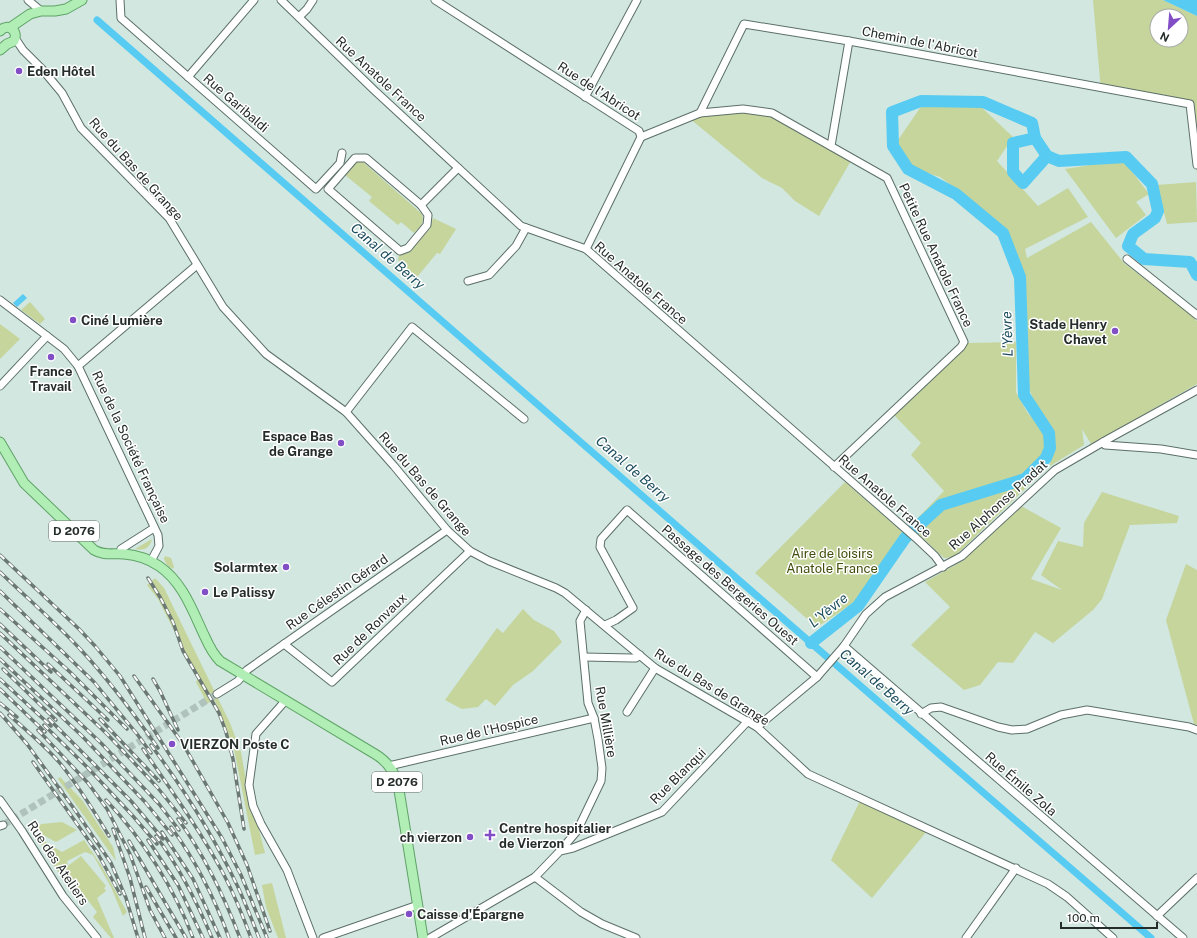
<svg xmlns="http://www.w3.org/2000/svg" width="1197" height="938" font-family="'Public Sans',sans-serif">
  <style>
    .green { fill: #c6d59c; fill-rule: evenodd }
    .water { fill: #57cbf2 }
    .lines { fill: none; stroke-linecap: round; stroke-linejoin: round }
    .canal { stroke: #57cbf2; stroke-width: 7 }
    .river { stroke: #57cbf2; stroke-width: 12 }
    .minor-tunnel { stroke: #afc2bb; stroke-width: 7; stroke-dasharray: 7 3.5; stroke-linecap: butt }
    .minor-casing { stroke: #5c6f69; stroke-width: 9 }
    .major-casing { stroke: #5ea366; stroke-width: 11 }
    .minor { stroke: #fff; stroke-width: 7 }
    .major { stroke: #b1eeb6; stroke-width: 9 }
    .rail-casing { stroke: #6b7873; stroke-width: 3.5 }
    .rail { stroke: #fff; stroke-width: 2; stroke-dasharray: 6; stroke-linecap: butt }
    .poi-dot { fill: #814ec6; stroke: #fff; stroke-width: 1.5 }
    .labels { text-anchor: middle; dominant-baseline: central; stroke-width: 3; stroke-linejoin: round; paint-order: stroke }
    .shield { fill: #fff; stroke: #666c6a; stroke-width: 1 }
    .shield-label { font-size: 12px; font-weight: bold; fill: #252d2a }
    .street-label { font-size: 13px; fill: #252d2a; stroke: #fff }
    .poi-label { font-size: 13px; font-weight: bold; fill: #252d2a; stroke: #fff; text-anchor: start }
    .park-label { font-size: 13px; fill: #434f0d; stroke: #fff }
    .water-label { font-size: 14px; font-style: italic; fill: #1d4e5f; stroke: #fff }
  </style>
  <rect width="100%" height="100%" fill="#d1e7df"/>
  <g class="green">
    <path d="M1093,0H1163L1197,16V173L1190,105L1101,91ZM1157,16H1181V40H1157Z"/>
    <path d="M978,104L1013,137L997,161L1038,206L1068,188L1088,217L1025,249L1027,258L1091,222L1124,263L1183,308L1197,321V384L1091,444L1082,429L1084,445L1050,466L1051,434L1036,407L1027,383L1022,274L1010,240L999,224L959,191L940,177L914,169L896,143L922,105Z"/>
    <path d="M743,110L771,115L852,159L819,216L795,201L782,188L762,178L689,118L697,114Z"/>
    <path d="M1123,160L1149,194L1136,202L1146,215L1116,238L1065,169Z"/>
    <path d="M356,162H363L422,214C425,223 420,227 414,233L401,222L398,225L369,201L372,197L345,175Z"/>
    <path d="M1196,182L1197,222L1167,224L1157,185Z"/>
    <path d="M433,218L456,229L440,254L437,253L417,277L398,260L399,254L408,250L430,229Z"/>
    <path d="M30,302L45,319L40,324L21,310Z"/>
    <path d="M0,324L20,339L0,359Z"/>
    <path d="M1016,342V392L1027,412L1045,433L1046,441L1042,455L1030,466L1029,485L954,557L944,558L910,526L944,491L911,455L921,443L894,415L968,343Z"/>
    <path d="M845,482L900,530H903L867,593L837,614L814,629L813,624L755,573Z"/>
    <path d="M1102,492L1179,516L1177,523L1130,525L1102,599L1093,610L1053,643L1035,632L1013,663L998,662L980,685L964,690L911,645L950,607L925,582L964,560L1021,506L1061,528L1031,579L1062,590L1041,575L1058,541L1083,547L1084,523Z"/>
    <path d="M152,539C150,548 144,551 135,549Z"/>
    <path d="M165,556L171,558L174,567L173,569L167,565L164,559Z"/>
    <path d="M1186,564L1197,570V725L1194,724L1166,620Z"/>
    <path d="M155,578L164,588L230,723L241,752L246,780L265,853L255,855L234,749L215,701L207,703L196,682L198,678L158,599L147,585Z"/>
    <path d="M523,609L534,620L554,631L562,642L533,671L513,685L495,706L486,699L478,707L462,709L445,700L497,628L503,633Z"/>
    <path d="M60,777L82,800L113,847L116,861L58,779Z"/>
    <path d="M860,801L927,831L872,898L831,860Z"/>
    <path d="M62,822L77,830L56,842L43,835L39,829V825L42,824Z"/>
    <path d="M36,836L62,852L84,840L101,865L127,912L123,916L111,887L93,855L85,852L67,861L68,866L81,856L106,886L104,888L106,891L97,898L114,938H111L93,917L97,912L77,886L70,891Z"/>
    <path d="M272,883L286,938H278L266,907L262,885Z"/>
  </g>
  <g class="water">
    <path d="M1163,0H1197V16Z"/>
    <path d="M23,294L27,298L17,307L13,303Z"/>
  </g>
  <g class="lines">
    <path class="canal" d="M97,20L811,643L1151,938"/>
    <g class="river">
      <path d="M1035,138L1013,143V172L1023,183L1047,156"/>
      <path d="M811,643L858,606L905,538L941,505L1025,479L1046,458L1050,448L1049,433L1024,395L1020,277L1003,233L956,194L908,169L893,146L892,112L921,101L983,102L1032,123L1035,138L1047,156L1059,161L1126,157L1152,184L1158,211L1155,218L1133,234L1128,246L1144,259L1190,262L1197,275"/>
    </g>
    <path class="minor-tunnel" d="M3,825L217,694"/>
    <defs>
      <g id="minor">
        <path d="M28,0L41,11"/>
        <path d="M120,0L121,18L316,189L340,163L342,153"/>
        <path d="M281,0L374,90L521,226L586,249L916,538L935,556L943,567"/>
        <path d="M435,0L639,131L641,137L586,249"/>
        <path d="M299,17L307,9L313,0"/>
        <path d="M15,38L23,50L42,69L62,93L81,128L169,218L223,307L266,354L346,412L394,466L447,530L470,551L489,561L556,588L565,593L655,668L757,727L808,774L1048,884L1067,897L1113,938"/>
        <path d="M188,77L254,0"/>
        <path d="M585,97L637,0"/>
        <path d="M700,113L743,109L772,113L887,178L964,342L961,347L834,467"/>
        <path d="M641,137L700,113L744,24L849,41L1190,104L1197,165"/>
        <path d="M831,146L849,41"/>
        <path d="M355,158H366L421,205L428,215L427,225L408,248L400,251L328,189Z"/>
        <path d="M421,205L458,168"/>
        <path d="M1127,259L1197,315"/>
        <path d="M468,281L489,275L516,246L526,228"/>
        <path d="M0,300L64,349L78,366L158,535L159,546L151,561"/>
        <path d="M78,366L197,265"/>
        <path d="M0,386L47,336"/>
        <path d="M346,412L412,327L524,419"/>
        <path d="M1103,442L1105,445L1161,449L1197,455"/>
        <path d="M121,549L154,528"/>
        <path d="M605,625L616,620L633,608L600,547L601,539L627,510L817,677"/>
        <path d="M284,644L332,682L470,551"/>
        <path d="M844,646L1183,938"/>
        <path d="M584,657L632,658H636L640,655"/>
        <path d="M217,694L238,681L247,670L447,530"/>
        <path d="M286,700L256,734L249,785L253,806L261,824L287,870L313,938"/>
        <path d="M627,712L655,668"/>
        <path d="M921,714L931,708L941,707L998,727L1012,730L1027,729L1061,715L1087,710L1189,727L1197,730"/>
        <path d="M757,727L817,677L844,646L866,614L885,597L962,556L1055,470L1110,438L1197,390"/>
        <path d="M389,766L594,718"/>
        <path d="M0,800L22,831L63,896L97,938"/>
        <path d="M0,826L3,825"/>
        <path d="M560,851L577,831L601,781L602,768L598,739L594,718L588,703L580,621L586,610"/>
        <path d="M535,877L581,912L602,924L636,938"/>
        <path d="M1157,916L1197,878"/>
        <path d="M323,938L418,905"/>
        <path d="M430,938L535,877L560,851L573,848L662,812L748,721"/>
        <path d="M966,938L1016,868"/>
      </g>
      <g id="major">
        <path d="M11,27L30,14L41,11H55L66,9L82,0"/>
        <path d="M0,31C8,22 19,31 14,41L7,44L0,50"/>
        <path d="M0,442L24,483L94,550C104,556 113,553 124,554C136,555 149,559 159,566C183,582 193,612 205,637C209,646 213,654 220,661L375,754C387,761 394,771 398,784L423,938"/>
      </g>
    </defs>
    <use href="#minor" class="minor-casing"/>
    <use href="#major" class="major-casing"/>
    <use href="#minor" class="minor"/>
    <use href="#major" class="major"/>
    <defs>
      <g id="rail">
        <path d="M0,555L79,629L95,646L120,676L222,838L241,875L267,938"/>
        <path d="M0,572C27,598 56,623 81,650C110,681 134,714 158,748"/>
        <path d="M148,578L160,597L173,622L183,651L219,713L226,732L233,759L244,829"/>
        <path d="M0,591L94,682L137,734L151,753"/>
        <path d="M0,609L70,672L127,729"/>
        <path d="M0,624L51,672"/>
        <path d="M0,633L107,734L157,787L186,823"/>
        <path d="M0,647L101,743L159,804L179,830"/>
        <path d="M0,659L82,736L145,802L172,835"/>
        <path d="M48,664L108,720"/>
        <path d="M3,669L56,720"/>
        <path d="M134,676L183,744L228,823L247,865L270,931"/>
        <path d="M0,679L51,726"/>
        <path d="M153,679L160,691L178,730"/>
        <path d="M0,689L45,732"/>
        <path d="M0,703L17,717"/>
        <path d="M0,713L27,744L75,810L111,863L126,898L138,938"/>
        <path d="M9,715C26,730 44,745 59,762C78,785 94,811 109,836"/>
        <path d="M49,719L131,801L163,839"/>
        <path d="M100,719L159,781"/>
        <path d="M44,725L87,767L132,815L157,844"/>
        <path d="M38,730L88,783L107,809L130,854L150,910L165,938"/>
        <path d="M151,745C183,788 213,835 237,885C245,902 252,920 259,938"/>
        <path d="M143,749C171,790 200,830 223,873C234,894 243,916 251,938"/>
        <path d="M33,762L97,852L120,894"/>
        <path d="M106,800C142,838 175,889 193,938"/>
        <path d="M178,819C205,856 224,896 240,938"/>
        <path d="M171,827C196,861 215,899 229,938"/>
        <path d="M113,829L130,878L145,938"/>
        <path d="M162,832L193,879L220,938"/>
        <path d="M156,836C180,868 197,902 212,938"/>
        <path d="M148,840L178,885L203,938"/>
        <path d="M129,841L186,938"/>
        <path d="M146,887L176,938"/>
      </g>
    </defs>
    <use href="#rail" class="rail-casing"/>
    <use href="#rail" class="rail"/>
  </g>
  <g class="poi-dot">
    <circle cx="19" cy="71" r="4"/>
    <circle cx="73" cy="320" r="4"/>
    <circle cx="1115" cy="331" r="4"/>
    <circle cx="51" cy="357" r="4"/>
    <circle cx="341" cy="443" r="4"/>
    <circle cx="286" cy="567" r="4"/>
    <circle cx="205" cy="592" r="4"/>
    <circle cx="172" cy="744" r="4"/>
    <path d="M488 829h4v4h4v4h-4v4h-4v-4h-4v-4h4z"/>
    <circle cx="470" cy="837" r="4"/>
    <circle cx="409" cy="914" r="4"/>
  </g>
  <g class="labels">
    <g class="shield">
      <rect x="49" y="521" width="50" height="20" rx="3"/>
      <rect x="372" y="772" width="50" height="20" rx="3"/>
    </g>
    <g class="shield-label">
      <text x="74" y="531">D 2076</text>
      <text x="397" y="782">D 2076</text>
    </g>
    <g class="street-label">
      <text transform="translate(920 42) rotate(11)">Chemin de l'Abricot</text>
      <text transform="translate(381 79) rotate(43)">Rue Anatole France</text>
      <text transform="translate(599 91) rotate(33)">Rue de l'Abricot</text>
      <text transform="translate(236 103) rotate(41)">Rue Garibaldi</text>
      <text transform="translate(136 169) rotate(48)">Rue du Bas de Grange</text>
      <text transform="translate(936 255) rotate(65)">Petite Rue Anatole France</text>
      <text transform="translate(641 283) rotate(41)">Rue Anatole France</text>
      <text transform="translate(131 447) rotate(65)">Rue de la Société Française</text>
      <text transform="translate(425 484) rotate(49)">Rue du Bas de Grange</text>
      <text transform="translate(885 496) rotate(41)">Rue Anatole France</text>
      <text transform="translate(998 505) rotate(-42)">Rue Alphonse Pradat</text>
      <text transform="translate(730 585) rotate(41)">Passage des Bergeries Ouest</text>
      <text transform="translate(337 592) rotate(-35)">Rue Célestin Gérard</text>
      <text transform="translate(370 629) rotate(-44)">Rue de Ronvaux</text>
      <text transform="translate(712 687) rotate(32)">Rue du Bas de Grange</text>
      <text transform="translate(606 722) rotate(80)">Rue Millière</text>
      <text transform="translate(489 730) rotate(-13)">Rue de l'Hospice</text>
      <text transform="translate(678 776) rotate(-45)">Rue Blanqui</text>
      <text transform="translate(1021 784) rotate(41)">Rue Émile Zola</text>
      <text transform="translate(58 863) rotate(56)">Rue des Ateliers</text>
    </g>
    <g class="poi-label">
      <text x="27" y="71">Eden Hôtel</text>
      <text x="81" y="320">Ciné Lumière</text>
      <text x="1107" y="324" text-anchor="end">Stade Henry<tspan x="1107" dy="15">Chavet</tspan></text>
      <text x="51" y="371" text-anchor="middle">France<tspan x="51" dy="15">Travail</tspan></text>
      <text x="333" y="436" text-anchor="end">Espace Bas<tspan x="333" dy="15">de Grange</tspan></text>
      <text x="278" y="567" text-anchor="end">Solarmtex</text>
      <text x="213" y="592">Le Palissy</text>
      <text x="180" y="744">VIERZON Poste C</text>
      <text x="499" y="828">Centre hospitalier<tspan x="499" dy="15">de Vierzon</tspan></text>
      <text x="462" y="837" text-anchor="end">ch vierzon</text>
      <text x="417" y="914">Caisse d'Épargne</text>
    </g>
    <g class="park-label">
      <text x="832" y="553">Aire de loisirs<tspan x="832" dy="15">Anatole France</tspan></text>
    </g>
    <g class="water-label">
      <text transform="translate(388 256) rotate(41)">Canal de Berry</text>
      <text transform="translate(1007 334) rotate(-92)">L'Yèvre</text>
      <text transform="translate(633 469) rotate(41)">Canal de Berry</text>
      <text transform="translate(828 610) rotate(-39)">L'Yèvre</text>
      <text transform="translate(877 682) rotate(41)">Canal de Berry</text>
    </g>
  </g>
  <g transform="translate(1169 28) rotate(206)"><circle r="19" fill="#ffffff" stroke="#a8abaa"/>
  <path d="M0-3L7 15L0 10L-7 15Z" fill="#814ec6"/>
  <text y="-6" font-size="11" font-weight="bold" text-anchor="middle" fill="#252d2a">N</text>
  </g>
  <path d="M1061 922v6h96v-6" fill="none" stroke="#252d2a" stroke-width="2"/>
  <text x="1067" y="922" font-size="12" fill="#252d2a" stroke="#ffffff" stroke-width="3" paint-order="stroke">100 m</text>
</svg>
